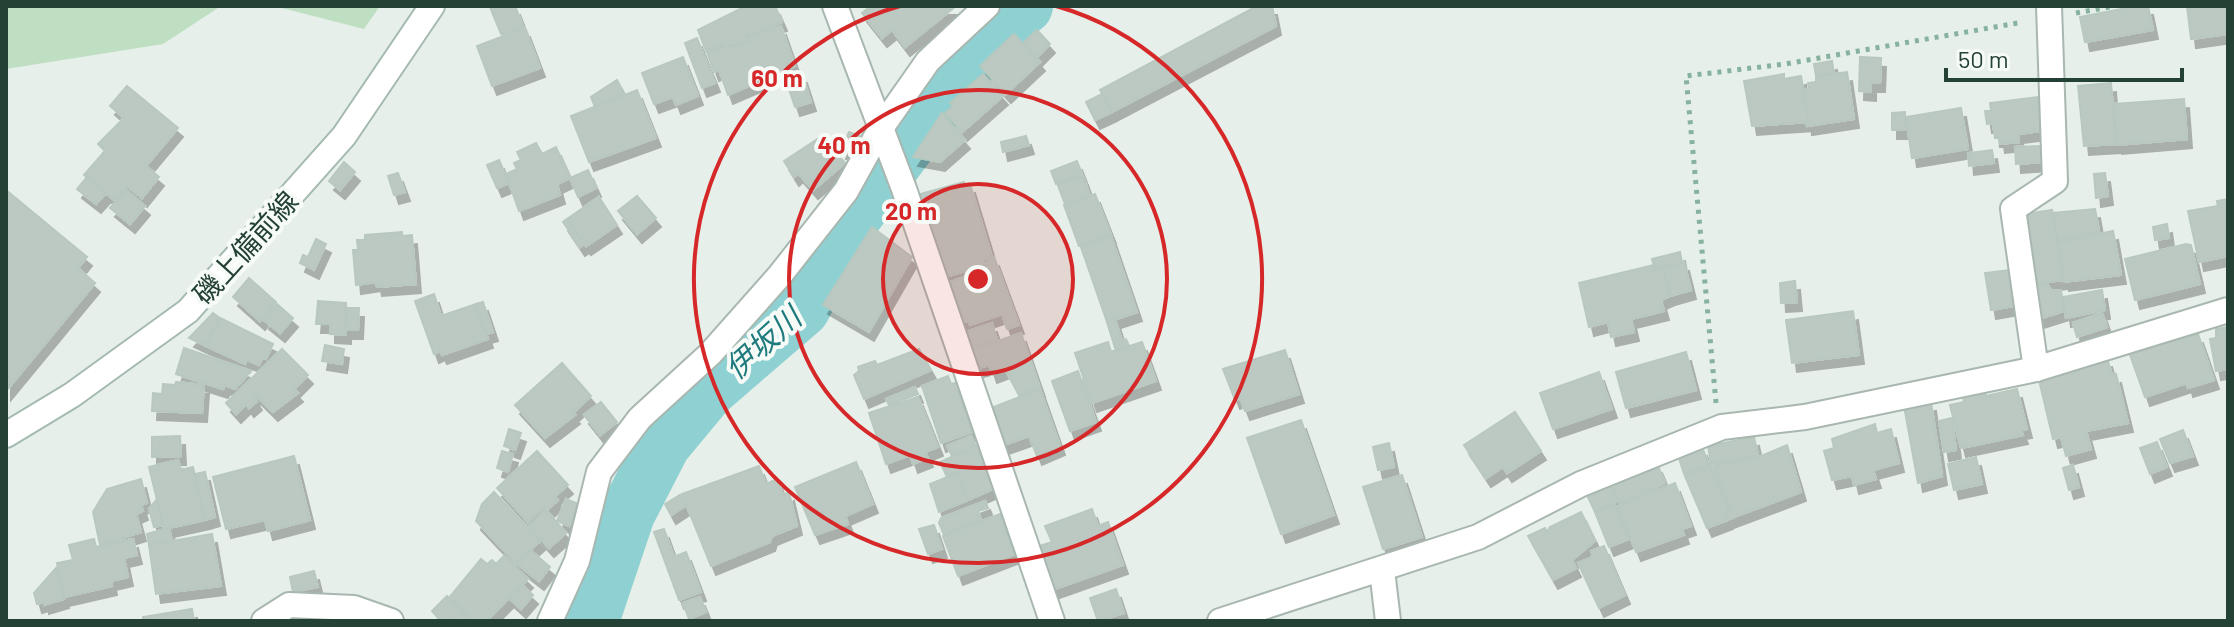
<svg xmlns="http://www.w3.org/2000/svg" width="2234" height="627" font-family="Barlow,'Noto Sans JP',sans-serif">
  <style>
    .green { fill: #bfdfc3 }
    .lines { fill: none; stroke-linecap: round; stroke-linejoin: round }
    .river { stroke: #8fd1d2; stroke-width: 56 }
    .building { fill: #bbc9c2; stroke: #b8c8bf; stroke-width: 2; filter: url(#shadow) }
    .minor-casing { stroke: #a8b7af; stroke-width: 28 }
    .secondary-casing { stroke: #a4bab0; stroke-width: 28 }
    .path { stroke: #86b29e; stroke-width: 5; stroke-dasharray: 4 6; stroke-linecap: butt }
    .minor { stroke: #fff; stroke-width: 24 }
    .secondary { stroke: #fff; stroke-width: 24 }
    .ring { fill: none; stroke: #d62828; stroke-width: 4 }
    .labels { text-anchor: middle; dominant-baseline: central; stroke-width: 8; stroke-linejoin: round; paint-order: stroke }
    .street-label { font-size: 28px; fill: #244135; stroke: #f7fbf8 }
    .water-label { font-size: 30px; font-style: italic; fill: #1e7a7d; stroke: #f7fbf8 }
    .centre { fill: #d62828; stroke: #f7fbf8; stroke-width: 4 }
    .ring-label { font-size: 24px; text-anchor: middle; font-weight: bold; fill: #d62828; stroke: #f7fbf8; stroke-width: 8; stroke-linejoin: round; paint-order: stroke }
  </style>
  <defs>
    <filter id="shadow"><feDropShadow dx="5" dy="9" stdDeviation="0" flood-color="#0004"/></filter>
  </defs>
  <rect width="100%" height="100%" fill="#e6efe9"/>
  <g class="green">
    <path d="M6,6H221L163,44L6,69Z"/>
    <path d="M274,6H380L364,29Z"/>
  </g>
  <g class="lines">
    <path class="river" d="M591,621L627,514L663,444L707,391L802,309L846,227L994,29L1025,6"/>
  </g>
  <g class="building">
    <path d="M515,6L523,26L501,34L490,7Z"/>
    <path d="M746,6H775L782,22L745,36L748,41L725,49L723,44L706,51L698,30Z"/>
    <path d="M871,6H956L905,47L892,30L882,38L862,13Z"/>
    <path d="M1257,6H1272L1276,26L1112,112L1100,90Z"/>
    <path d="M2137,6H2148L2153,30L2085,42L2080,17Z"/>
    <path d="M2187,6H2228V34L2191,39Z"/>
    <path d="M781,26L795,66L728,95L719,70L714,72L707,52L749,41L747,37Z"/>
    <path d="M525,28L540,68L492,86L477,46Z"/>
    <path d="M1037,30L1050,44L1036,58L1023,43Z"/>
    <path d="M1014,34L1040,62L1006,94L980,66Z"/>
    <path d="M697,38L715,83L702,88L685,43Z"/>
    <path d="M683,57L698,96L676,105L673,97L654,104L642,73Z"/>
    <path d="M1860,57L1881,58L1880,83H1871V92L1859,91Z"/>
    <path d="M1832,61L1834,74L1816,76L1814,64Z"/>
    <path d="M1847,72L1854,119L1807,126L1804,89H1809L1808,83L1816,82V76Z"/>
    <path d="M802,74L811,102L795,107L786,80Z"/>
    <path d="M983,74L1003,96L962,132L945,113L953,106L950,103Z"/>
    <path d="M1784,74V79L1801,76L1809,122L1752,126L1744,81Z"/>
    <path d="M617,80L625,95L595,107L591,97Z"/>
    <path d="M2111,83L2116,144L2084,146L2078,86Z"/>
    <path d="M127,86L178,128L146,166L159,177L142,198L127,186L114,200L84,175L105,151L98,144L124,118L110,106Z"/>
    <path d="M637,90L656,138L589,162L571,116Z"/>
    <path d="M1102,94L1112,112L1095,120L1086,102Z"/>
    <path d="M2038,97L2042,131L2018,134L2019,142L2000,144L1999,138H1995L1993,123L1987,124L1985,111H1991L1990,103Z"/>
    <path d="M2184,99L2187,139L2117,145L2114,104Z"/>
    <path d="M1961,108L1968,149L1912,158L1906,117Z"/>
    <path d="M1905,112V130H1892V113Z"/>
    <path d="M942,113L965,140L940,162L913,157Z"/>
    <path d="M849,132L860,136L853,155L841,150Z"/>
    <path d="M822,136L845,163L813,190L798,173L794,177L784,161Z"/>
    <path d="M1026,136L1029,145L1003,152L1001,142Z"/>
    <path d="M536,143L542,154L556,147L570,178L557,184L560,195L519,211L506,174L517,169L514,163L521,160L517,152Z"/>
    <path d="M2043,146L2044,162L2016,164L2015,147Z"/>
    <path d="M1992,150L1994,163L1969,166L1968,153Z"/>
    <path d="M499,160L509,183L497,188L487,165Z"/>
    <path d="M1077,161L1082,174L1056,184L1051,171Z"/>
    <path d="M344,162L355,172L340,190L329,181Z"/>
    <path d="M588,170L596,188L578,197L570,178Z"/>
    <path d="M398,173L405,192L394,195L388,176Z"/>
    <path d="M2105,173L2108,196L2096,198L2094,174Z"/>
    <path d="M1083,176L1090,196L1065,204L1058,185Z"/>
    <path d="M87,177L106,193L96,204L77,189Z"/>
    <path d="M964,182L965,186L970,184L992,257L983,259L985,265L942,278L917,195Z"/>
    <path d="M6,190L87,257L78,268L95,283L6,391Z"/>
    <path d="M126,190L145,206L130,224L110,208Z"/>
    <path d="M1095,194L1111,235L1079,246L1064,205Z"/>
    <path d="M637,196L656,218L637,234L618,211Z"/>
    <path d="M599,197L617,225L586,246L567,219Z"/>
    <path d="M2228,199V256L2199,262L2188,211L2218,206L2217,201Z"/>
    <path d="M2095,209L2099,231L2057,241L2053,213Z"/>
    <path d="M2052,210L2063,280L2035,284L2026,214Z"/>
    <path d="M567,219L584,244L580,247L563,222Z"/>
    <path d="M2167,224L2169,238L2155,240L2153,227Z"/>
    <path d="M872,227L912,257L869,332L823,305Z"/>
    <path d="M2113,231L2121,275L2064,282L2059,242Z"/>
    <path d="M402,232V236L412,235L416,284L377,287L376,282L356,285L353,250H358L357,240H365V235Z"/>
    <path d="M1111,236L1137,312L1107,322L1081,247Z"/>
    <path d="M316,239L326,244L314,270L300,263L303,255L308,257Z"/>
    <path d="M2186,244L2191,245L2200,284L2135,300L2125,259Z"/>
    <path d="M1680,252L1682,263L1655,270L1652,259Z"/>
    <path d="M994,257L1019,325L1007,329L1002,314L970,325L968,321L962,323L947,283L982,271L980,268L988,265L987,260Z"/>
    <path d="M1684,262L1691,290L1670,296L1663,268Z"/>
    <path d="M1654,265L1655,270L1663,268L1670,296L1661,300L1664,311L1631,319L1634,332L1611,337L1608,322L1589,327L1579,283Z"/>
    <path d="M2009,270L2014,306L1991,310L1985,273Z"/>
    <path d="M249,278L276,302L260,321L233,297Z"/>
    <path d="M1795,281L1797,302L1781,303L1780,283Z"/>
    <path d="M2046,283L2052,291L2061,290L2064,311L2039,319L2036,285Z"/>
    <path d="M2102,290L2105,310L2066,318L2063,297Z"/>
    <path d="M434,294L441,316L476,304L488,339L442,355L440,351L434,354L415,301Z"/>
    <path d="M318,301L346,303V335L330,334V324H316Z"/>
    <path d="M483,302L493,332L486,334L476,304Z"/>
    <path d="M277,304L293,318L280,333L264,320Z"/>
    <path d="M347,308H359L358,330H346Z"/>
    <path d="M1853,311L1859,355L1792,363L1786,320Z"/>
    <path d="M213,313L220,318L206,346L189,338Z"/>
    <path d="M2102,313L2107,327L2077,337L2073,323Z"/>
    <path d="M220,318L273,344L266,359L262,358L259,365L247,360L245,364L206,346Z"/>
    <path d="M1115,319L1122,341L1126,339L1129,346L1116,351L1107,322Z"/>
    <path d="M992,323L997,339L968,349L963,333Z"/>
    <path d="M2228,327V369L2216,371L2210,339L2216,338V329Z"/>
    <path d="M2189,328L2192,336L2198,334L2214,380L2188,388L2187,383L2145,397L2128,349Z"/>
    <path d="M1021,333L1040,388L1019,395L1005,369L992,374L989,365L979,368L974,353L970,355L968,351Z"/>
    <path d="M1108,342L1111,352L1142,342L1156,381L1092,403L1075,353Z"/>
    <path d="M325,345L344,349L342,364L322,361Z"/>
    <path d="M184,348L251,371L235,389L225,385L223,389L176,374Z"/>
    <path d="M282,349L308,375L294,389L298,393L273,412L256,395L254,397L257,401L249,408L246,404L236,414L226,403Z"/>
    <path d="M919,349L931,370L864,399L854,375L859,371L858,367L875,361L877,365Z"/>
    <path d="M1285,350L1299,394L1245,411L1240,398L1235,400L1223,369Z"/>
    <path d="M1686,352L1696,390L1626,408L1616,372Z"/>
    <path d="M2107,358L2112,375L2116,374L2128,423L2086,431L2091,449L2066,456L2061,437L2053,439L2039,380Z"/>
    <path d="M562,363L591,396L573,413L575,415L545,438L515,405Z"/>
    <path d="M1078,371L1096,422L1070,431L1052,381Z"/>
    <path d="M1599,372L1612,409L1553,429L1540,393Z"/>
    <path d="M948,376L951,384L955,383L972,432L941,443L922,386Z"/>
    <path d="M176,382L204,385L202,413L152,411L153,393L162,394L163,384L175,385Z"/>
    <path d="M915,387L918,394L889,405L886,399Z"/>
    <path d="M1040,389L1060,446L1037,456L1029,436L1004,445L991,408Z"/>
    <path d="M2017,389L2027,429L2021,430L2023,435L1961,448L1950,405L1964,402L1963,396L1985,390L1986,396Z"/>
    <path d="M918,397L938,447L925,452L928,458L913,464L910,455L886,464L869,413Z"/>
    <path d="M601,402L617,422L600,435L584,415Z"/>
    <path d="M1931,402L1942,476L1918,483L1904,406Z"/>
    <path d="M1515,412L1541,451L1507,473L1503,467L1486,478L1464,445Z"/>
    <path d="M1952,418L1956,450L1944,452L1939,421Z"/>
    <path d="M1301,420L1334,515L1281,534L1247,438Z"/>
    <path d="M1875,424L1877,433L1891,429L1899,463L1873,470L1876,479L1854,485L1852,476L1832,480L1824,451L1834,448L1832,439Z"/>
    <path d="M509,429L521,433L515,450L504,446Z"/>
    <path d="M2183,430L2193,456L2170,463L2160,439Z"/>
    <path d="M180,436L181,456L152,457V437Z"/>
    <path d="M971,436L976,446L952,456L947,446Z"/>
    <path d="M1754,437L1758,455L1711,464L1708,446Z"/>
    <path d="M2157,442L2167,467L2150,474L2140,448Z"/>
    <path d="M1389,443L1394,467L1378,470L1373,447Z"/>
    <path d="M1787,445L1801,492L1729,519L1727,512L1731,511L1713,466L1759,457Z"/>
    <path d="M976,446L993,489L968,500L957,473L947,477L940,462Z"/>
    <path d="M1702,447L1709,465L1684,474L1678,455Z"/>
    <path d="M502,451L513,454L508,472L497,468Z"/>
    <path d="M537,451L568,485L555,496L558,500L548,509L545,506L528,522L497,488Z"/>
    <path d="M294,456L310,520L268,531L265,520L226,529L213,477Z"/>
    <path d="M1976,457L1982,484L1954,490L1948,464Z"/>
    <path d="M178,460L181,470L193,467L205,520L164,529L149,467Z"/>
    <path d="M856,462L873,504L845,516L848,524L815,535L795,487Z"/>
    <path d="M1657,464L1665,483L1620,504L1611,484Z"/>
    <path d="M2073,465L2079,487L2069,490L2063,468Z"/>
    <path d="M759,466L766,484L777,479L783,495L789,492L797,526L772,536L770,542L711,566L682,494Z"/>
    <path d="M1710,466L1729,509L1725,513L1728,520L1707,528L1685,476Z"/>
    <path d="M205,472L215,517L205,520L195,474Z"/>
    <path d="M957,473L968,500L939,512L930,484Z"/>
    <path d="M1402,475L1422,537L1383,549L1363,487Z"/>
    <path d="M141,479L147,503L141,505L143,511L136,514L141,532L100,545L93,512L107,489Z"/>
    <path d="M1675,483L1691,526L1682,529L1684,535L1636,552L1618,506Z"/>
    <path d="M1610,485L1618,501L1595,512L1587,495Z"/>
    <path d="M494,492L540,541L516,563L476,521L482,504Z"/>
    <path d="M680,495L685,506L671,515L665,504Z"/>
    <path d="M157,499L163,525L154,527L149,509Z"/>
    <path d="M566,499L578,504L569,526L557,521Z"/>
    <path d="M985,501L988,508L978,511L981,520L944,535L939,523L941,518Z"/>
    <path d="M1615,505L1629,539L1609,547L1595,512Z"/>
    <path d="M1092,509L1098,526L1108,522L1123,565L1052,590L1037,547L1052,542L1045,526Z"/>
    <path d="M546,510L566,533L549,548L529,526Z"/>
    <path d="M1581,512L1595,541L1572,560L1576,568L1553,580L1528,536L1545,528L1547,532L1550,527Z"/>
    <path d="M1000,514L1015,554L958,576L943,536Z"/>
    <path d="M934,525L942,549L928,554L919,529Z"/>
    <path d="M169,528L172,541L149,545L147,534Z"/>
    <path d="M664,529L674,557L686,552L701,592L679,600L654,532Z"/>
    <path d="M212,534L221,586L156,594L149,545Z"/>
    <path d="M94,539L96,547L133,539L137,555L124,558L128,577L111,581L112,586L64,597L57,563L73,560L69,545Z"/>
    <path d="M1604,546L1625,595L1599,608L1578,563L1593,557L1591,551Z"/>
    <path d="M530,550L550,567L539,581L517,564Z"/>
    <path d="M504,556L528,579L486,621H472L449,598L481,559L487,564L492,560L496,564Z"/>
    <path d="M56,568L64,599L44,605V602L37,604L34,593Z"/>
    <path d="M314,571L318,587L293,592L290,577Z"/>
    <path d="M522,585L533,595L521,609L509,598Z"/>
    <path d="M1116,589L1124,613L1098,621L1090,598Z"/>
    <path d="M447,596L472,621H453L449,618L441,621L432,611Z"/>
    <path d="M700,597L706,612L689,619L683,603Z"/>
    <path d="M192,609L194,621H143V617Z"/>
  </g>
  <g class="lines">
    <defs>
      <g id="minor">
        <path d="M835,6L904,189L1052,621"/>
        <path d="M2036,369L2013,209L2055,181L2049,6"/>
        <path d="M1382,570L1388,621"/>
        <path d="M264,621L289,605L354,608L391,621"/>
        <path d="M550,621L577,561L599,472L640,418L710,354L780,275L846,191L881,128L928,61L987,6"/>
        <path d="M1220,621L1478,537L1581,484L1722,427L1805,417L2036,369L2228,310"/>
      </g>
      <path id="secondary" d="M6,435L72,395L188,311L344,136L432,6"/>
    </defs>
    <use href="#minor" class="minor-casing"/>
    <use href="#secondary" class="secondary-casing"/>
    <g class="path">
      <path d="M2076,13L2115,6"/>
      <path d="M1716,403L1686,76L1785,64L2023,22"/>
    </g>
    <use href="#minor" class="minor"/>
    <use href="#secondary" class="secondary"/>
  </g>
  <circle cx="978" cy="279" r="95" fill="#d62828" fill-opacity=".12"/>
  <g class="ring">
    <circle cx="978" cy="279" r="95"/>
    <circle cx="978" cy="279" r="189"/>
    <path d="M1056 6A284 284 0 1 1 900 6"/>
  </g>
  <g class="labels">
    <g class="street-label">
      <text transform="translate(245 247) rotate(-48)">磯上備前線</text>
    </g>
    <g class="water-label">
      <text transform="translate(762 342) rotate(-42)">伊坂川</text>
    </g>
  </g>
  <circle cx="978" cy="279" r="12" class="centre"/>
  <g class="ring-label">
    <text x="777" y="87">60 m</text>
    <text x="844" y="154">40 m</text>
    <text x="911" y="220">20 m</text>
  </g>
  <rect width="2234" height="627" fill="none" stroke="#244135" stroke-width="16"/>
  <path d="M1946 68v12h236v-12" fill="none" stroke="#244135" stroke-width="4"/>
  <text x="1958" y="68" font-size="24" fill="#244135" stroke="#f7fbf8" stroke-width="6" paint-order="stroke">50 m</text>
</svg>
